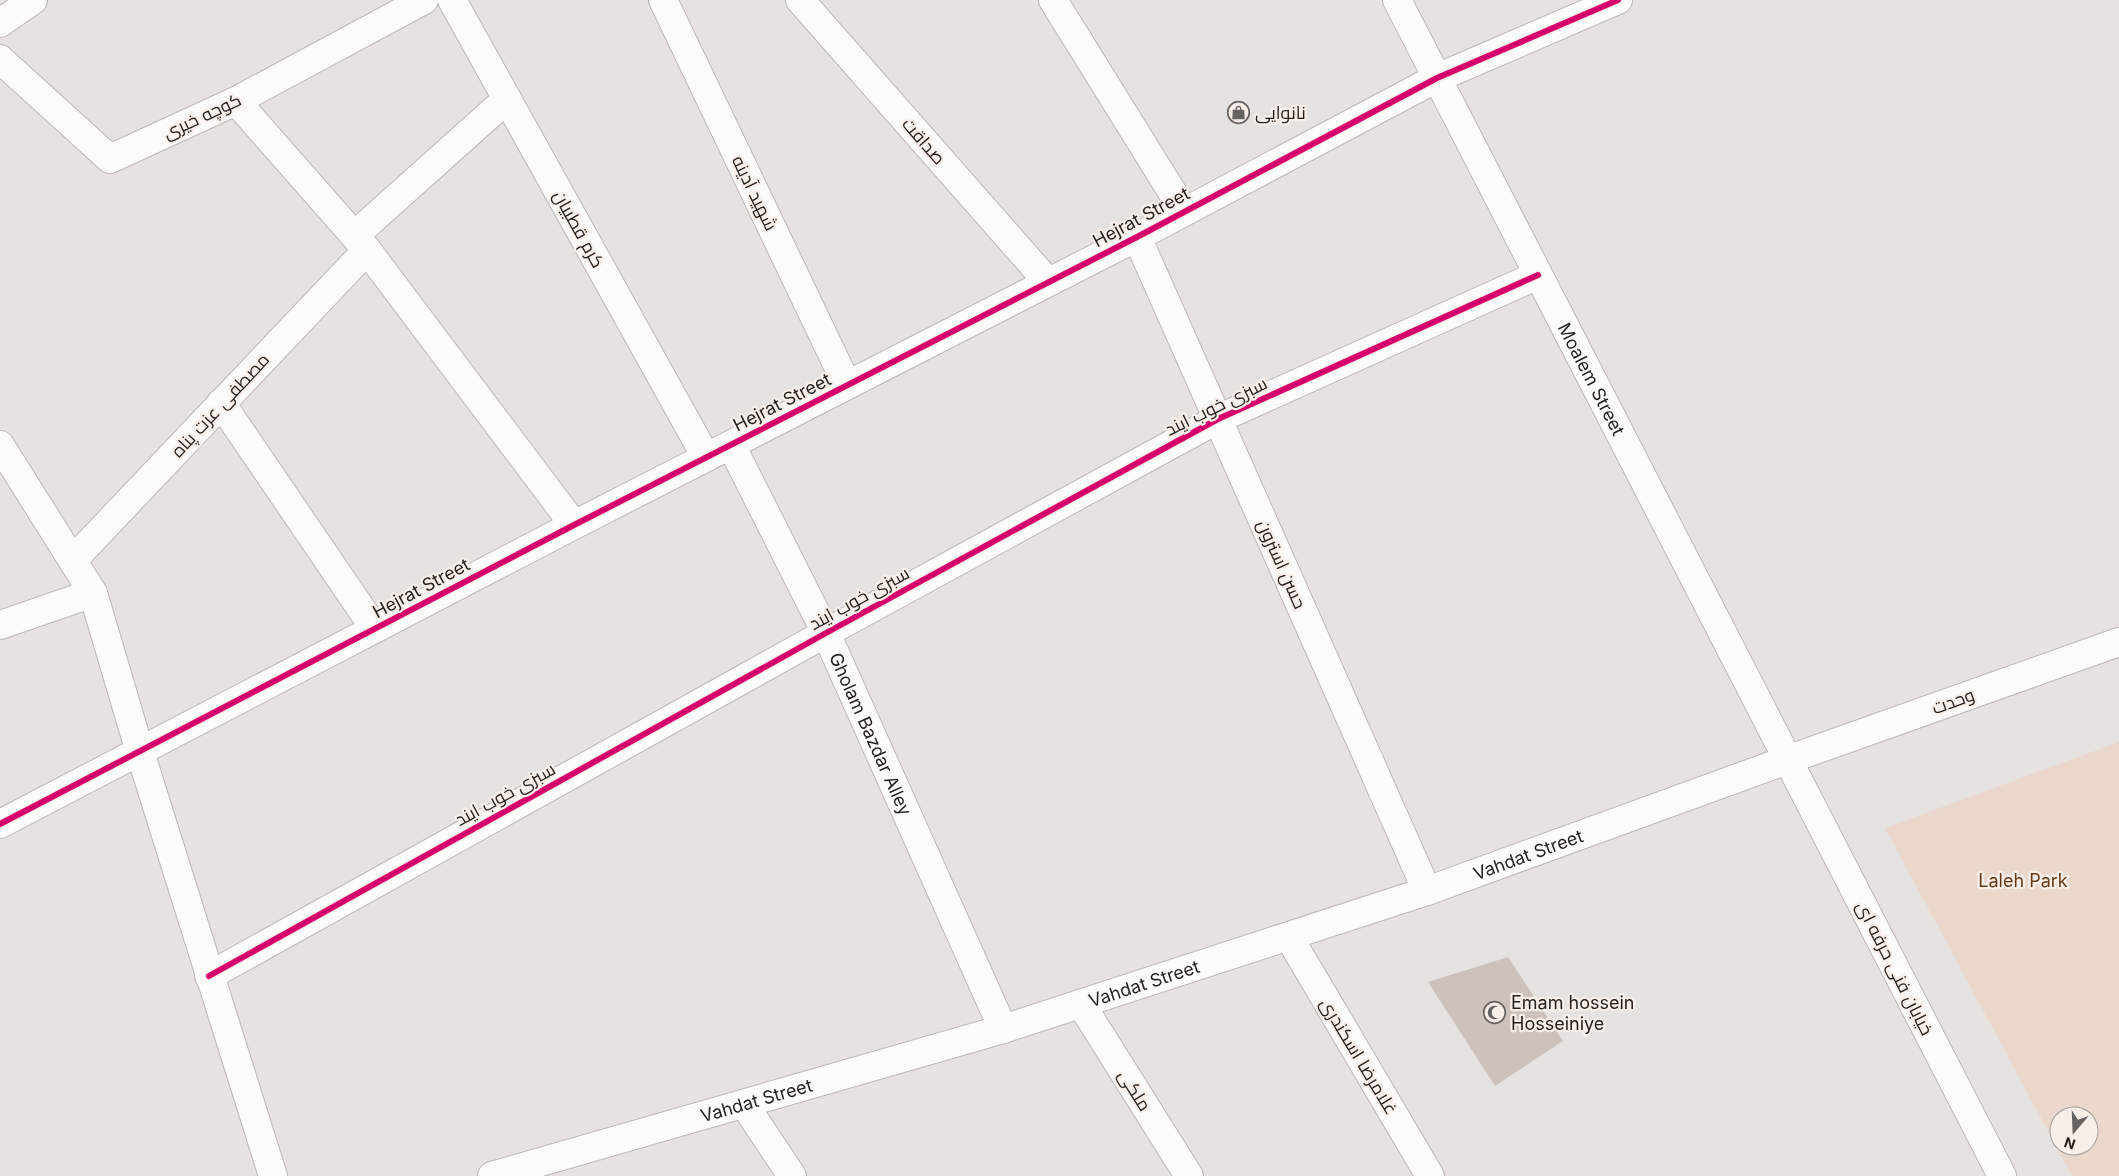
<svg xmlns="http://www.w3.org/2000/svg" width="2119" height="1176" font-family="Inter,Cairo,sans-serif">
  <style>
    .green { fill: #ead8cc; fill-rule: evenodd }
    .building { fill: #cdc2bb }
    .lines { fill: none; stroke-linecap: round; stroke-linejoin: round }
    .minor-casing { stroke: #bab7b5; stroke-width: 30 }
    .major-casing { stroke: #bab7b5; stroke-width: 30 }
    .minor { stroke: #fbfbfa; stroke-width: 28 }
    .major { stroke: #fbfbfa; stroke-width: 28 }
    .cycleway-casing { stroke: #f8efe9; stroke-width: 9 }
    .cycleway { stroke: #d6006c; stroke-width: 6 }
    .labels { text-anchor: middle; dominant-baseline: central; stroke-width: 4.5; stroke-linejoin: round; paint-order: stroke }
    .poi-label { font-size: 18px; fill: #221f1d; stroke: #f8efe9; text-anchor: start }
    .street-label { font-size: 18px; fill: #221f1d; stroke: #f8efe9 }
    .park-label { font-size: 18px; fill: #673914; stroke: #f8efe9 }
  </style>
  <rect width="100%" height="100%" fill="#e6e2e0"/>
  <path class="green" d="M2119,742V1176H2072L1885,828ZM2059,1116H2089V1146H2059Z"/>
  <path class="building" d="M1508,957L1563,1041L1495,1086L1428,982Z"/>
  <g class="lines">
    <defs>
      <g id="minor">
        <path d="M452,0L706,457"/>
        <path d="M663,0L847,385"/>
        <path d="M800,0L1048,282"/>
        <path d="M1053,0L1184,211"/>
        <path d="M0,23L33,0"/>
        <path d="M0,59L110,159L236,101L424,0"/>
        <path d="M236,101L367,250L574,525"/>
        <path d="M355,235L507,99"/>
        <path d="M1137,237L1427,891"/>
        <path d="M221,403L375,629"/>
        <path d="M0,445L93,593L140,752L273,1176"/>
        <path id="s1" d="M731,445L826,633L1003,1029"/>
        <path d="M73,560L367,250"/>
        <path d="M0,625L93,593"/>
        <path d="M1787,760L2119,642"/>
        <path d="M0,824L574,525L1137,237L1437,78L1618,0"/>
        <path d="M1289,937L1430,1176"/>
        <path d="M209,976L826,633L1218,419L1538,275"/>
        <path d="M1081,1004L1189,1176"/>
        <path d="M744,1104L792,1176"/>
      </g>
      <g id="major">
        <path id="s2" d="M1397,0L2002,1176"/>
        <path id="s3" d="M492,1176L1003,1029L1427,891L1787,760"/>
      </g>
    </defs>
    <use href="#minor" class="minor-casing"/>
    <use href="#major" class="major-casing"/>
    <use href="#minor" class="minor"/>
    <use href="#major" class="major"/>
    <defs>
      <g id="cycleway">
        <path d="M0,824L574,525L1137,237L1437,78L1618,0"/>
        <path d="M209,976L826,633L1218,419L1538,275"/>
      </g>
    </defs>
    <use href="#cycleway" class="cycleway-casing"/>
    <use href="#cycleway" class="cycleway"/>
  </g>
  <defs>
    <symbol id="shop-ring" viewBox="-11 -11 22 22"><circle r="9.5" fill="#f8efe9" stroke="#676361" stroke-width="1.5"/><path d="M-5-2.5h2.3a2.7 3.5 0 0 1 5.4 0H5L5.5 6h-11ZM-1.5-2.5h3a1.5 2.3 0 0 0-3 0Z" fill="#676361"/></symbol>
    <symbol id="mosque-ring" viewBox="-11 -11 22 22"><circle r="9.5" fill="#f8efe9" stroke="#676361" stroke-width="1.5"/><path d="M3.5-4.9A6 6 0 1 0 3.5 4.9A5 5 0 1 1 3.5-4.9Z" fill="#676361"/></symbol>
  </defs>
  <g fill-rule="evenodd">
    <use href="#shop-ring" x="1226" y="100" width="25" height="25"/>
    <use href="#mosque-ring" x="1482" y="1000" width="25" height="25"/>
  </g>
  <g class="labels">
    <g class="poi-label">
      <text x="1255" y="112">نانوایی</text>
      <text x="1511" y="1002">Emam hossein<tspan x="1511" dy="21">Hosseiniye</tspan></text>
    </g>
    <g class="street-label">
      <text transform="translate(202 116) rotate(-25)">کوچه خیری</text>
      <text transform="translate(924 141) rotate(49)">صداقت</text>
      <text transform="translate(755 193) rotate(64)">شهید آدینه</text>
      <text transform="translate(1141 217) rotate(-28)">Hejrat Street</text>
      <text transform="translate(579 229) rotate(61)">کرم قطبیان</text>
      <text stroke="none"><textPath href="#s2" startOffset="426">Moalem Street</textPath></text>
      <text transform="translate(782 402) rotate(-27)">Hejrat Street</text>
      <text transform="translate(220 405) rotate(-47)">مصطفی عزت پناه</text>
      <text transform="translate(1216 406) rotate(-26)">سبزی خوب ایند</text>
      <text transform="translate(1282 564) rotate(66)">حسن استرون</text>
      <text transform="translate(421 588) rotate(-28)">Hejrat Street</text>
      <text transform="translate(859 598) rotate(-29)">سبزی خوب ایند</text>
      <text transform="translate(1953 701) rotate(-20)">وحدت</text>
      <text stroke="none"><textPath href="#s1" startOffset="321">Gholam Bazdar Alley</textPath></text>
      <text transform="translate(505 794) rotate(-29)">سبزی خوب ایند</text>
      <text stroke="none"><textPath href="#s3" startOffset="1085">Vahdat Street</textPath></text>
      <text transform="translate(1895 968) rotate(63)">خیابان فنی حرفه ای</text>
      <text stroke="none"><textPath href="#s3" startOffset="680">Vahdat Street</textPath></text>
      <text transform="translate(1359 1056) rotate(59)">غلامرضا اسکندری</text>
      <text transform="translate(1135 1090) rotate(58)">ملکی</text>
      <text stroke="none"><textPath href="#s3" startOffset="275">Vahdat Street</textPath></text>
    </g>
    <g class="park-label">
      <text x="2023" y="880">Laleh Park</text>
    </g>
  </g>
  <g transform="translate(2074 1131) rotate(199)"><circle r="24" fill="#f8efe9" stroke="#a29c97"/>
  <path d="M0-4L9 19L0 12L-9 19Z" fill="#676361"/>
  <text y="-8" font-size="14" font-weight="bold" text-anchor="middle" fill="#221f1d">N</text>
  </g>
</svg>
